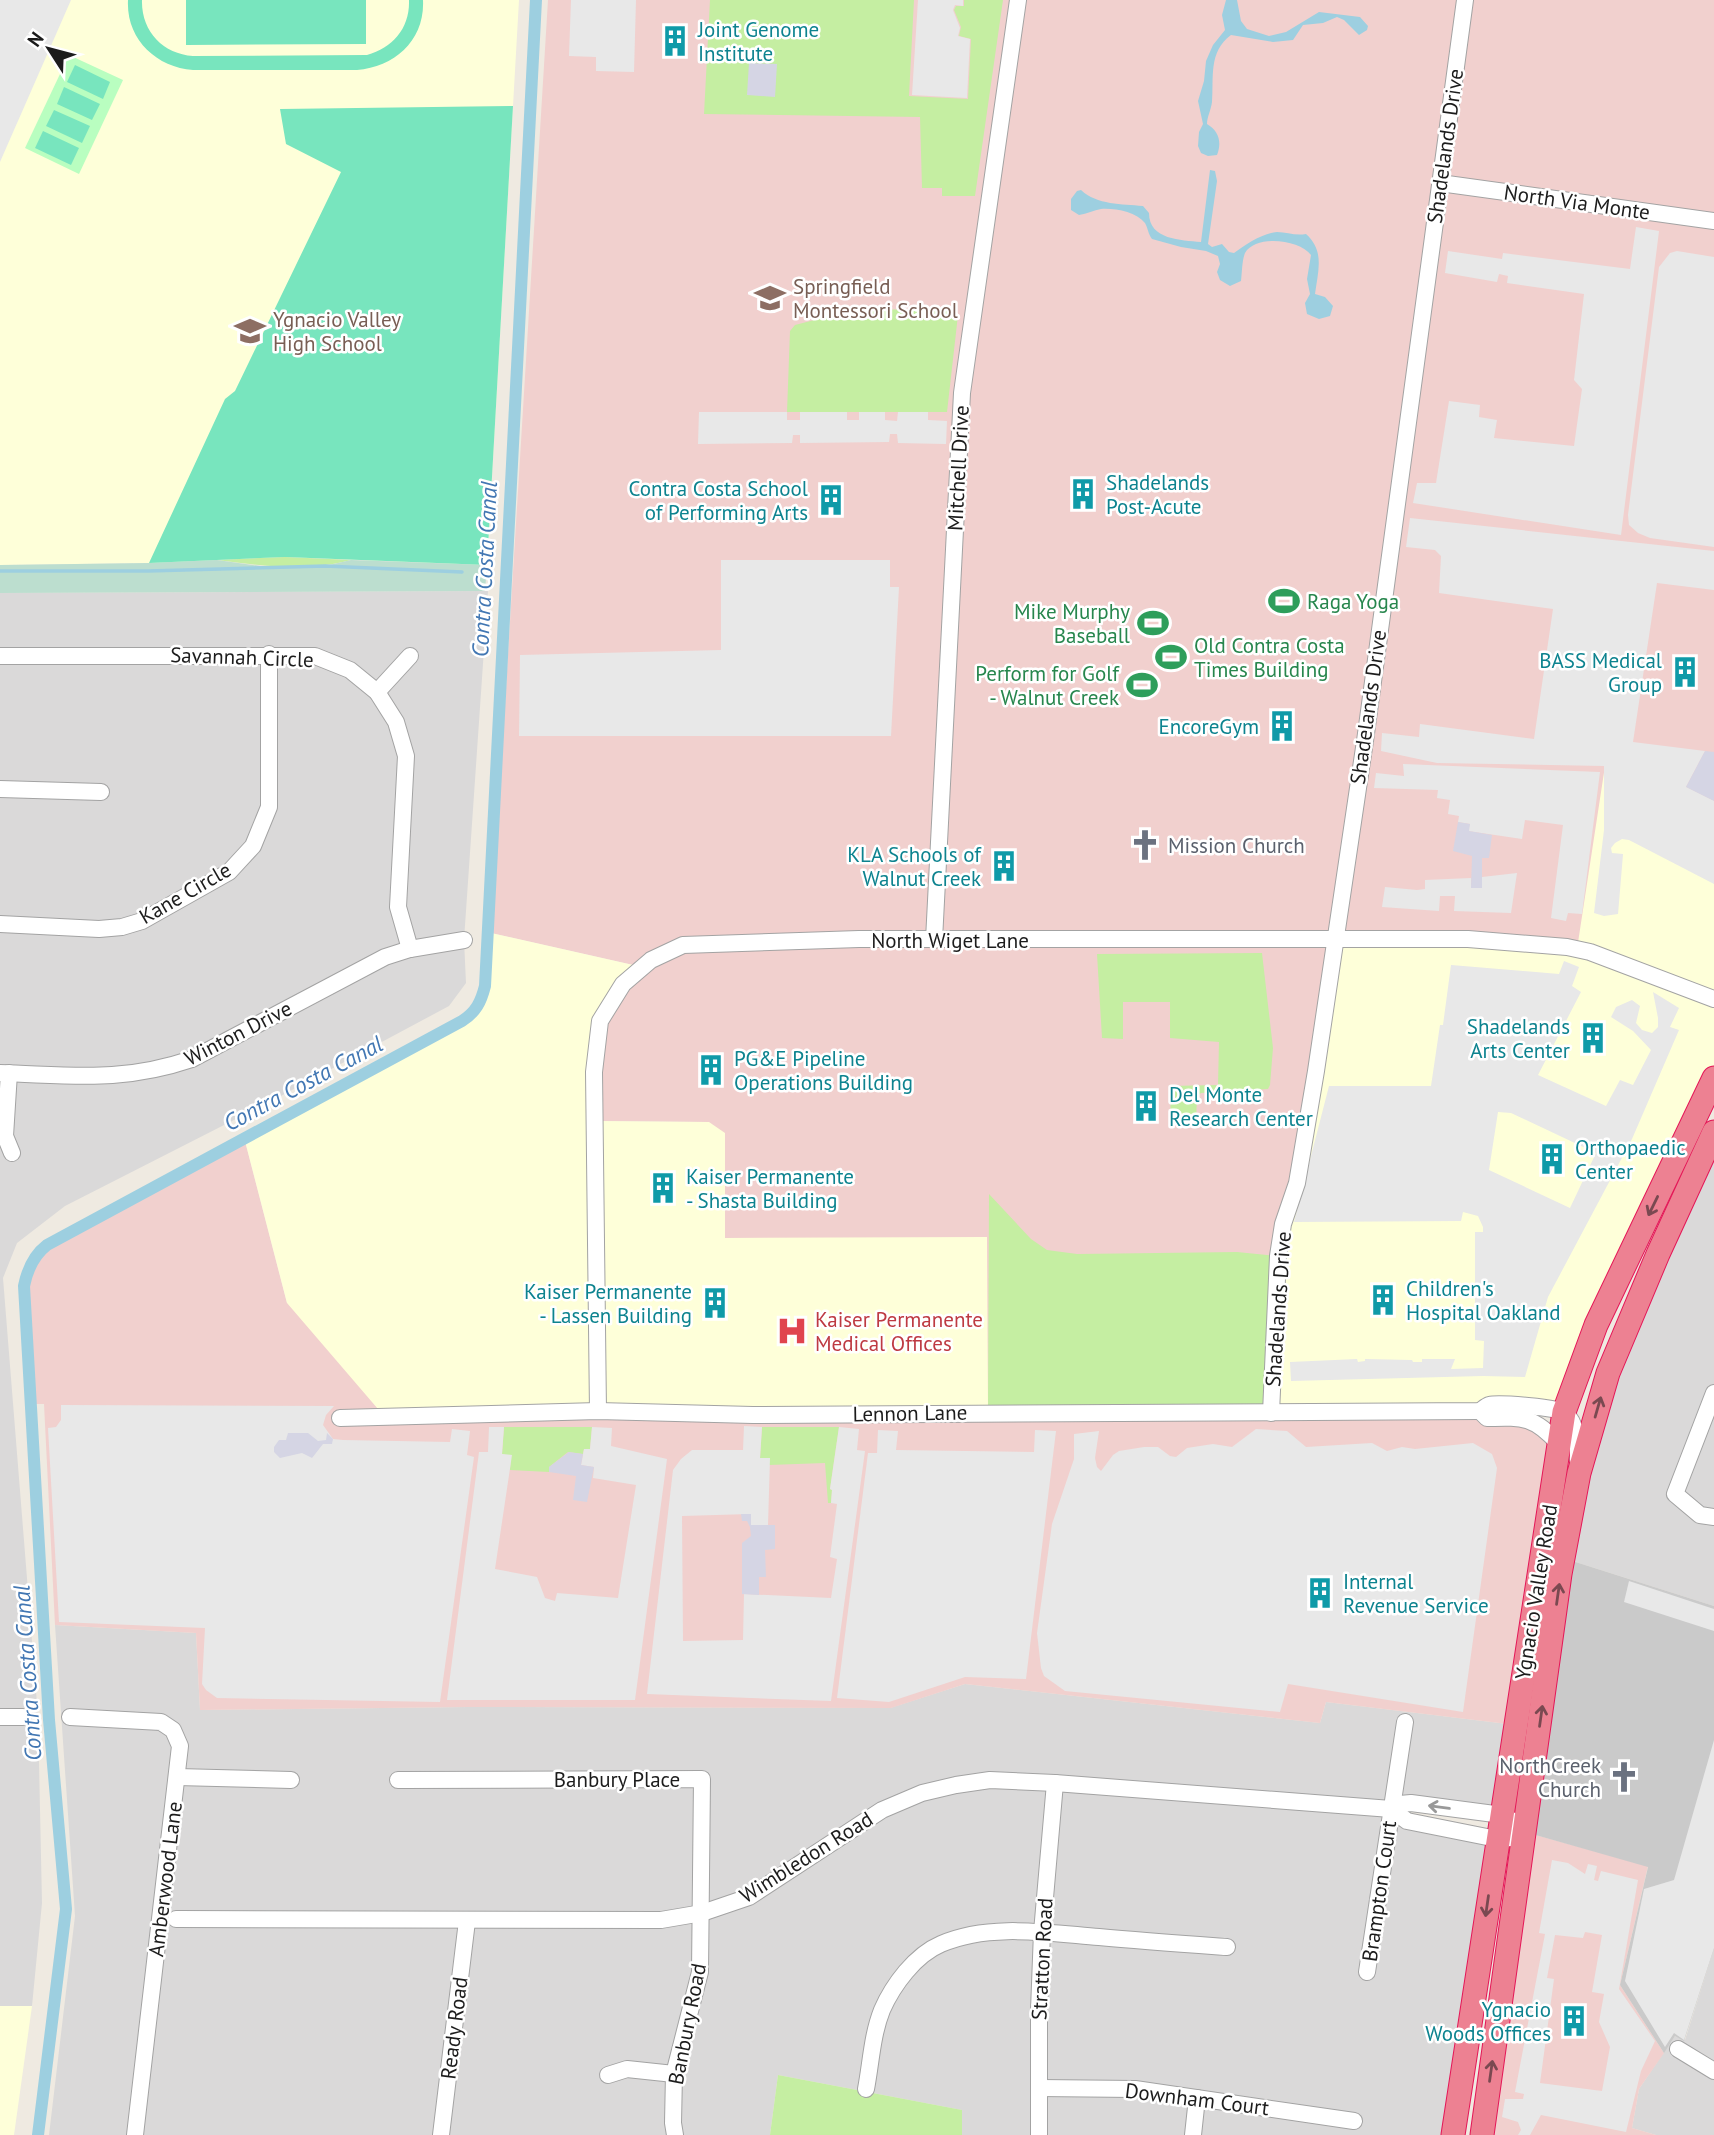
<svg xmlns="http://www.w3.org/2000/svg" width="1714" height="2135" font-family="'PT Sans',sans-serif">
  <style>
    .residential { fill: #dad9d9 }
    .commercial { fill: #f1d0ce }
    .education { fill: #feffd9 }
    .religious { fill: #cacaca }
    .grass { fill: #c5eea2 }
    .wetland { fill: #bcdecf }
    .park { fill: #b9fec0 }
    .pitch { fill: #78e5be }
    .parking { fill: #e8e8e8; fill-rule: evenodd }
    .plaza { fill: #d5d5e4 }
    .water { fill: #9dcfe0 }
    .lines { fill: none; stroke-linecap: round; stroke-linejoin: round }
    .stream { stroke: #9dcfe0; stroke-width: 3.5 }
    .canal { stroke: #9dcfe0; stroke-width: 12 }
    .minor-casing { stroke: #a3a3a3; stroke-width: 18 }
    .highway-casing { stroke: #e41657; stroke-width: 25 }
    .minor { stroke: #fff; stroke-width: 16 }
    .highway { stroke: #ed8192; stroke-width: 23 }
    .oneway { stroke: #7a4951 }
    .oneway2 { stroke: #999 }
    .labels { text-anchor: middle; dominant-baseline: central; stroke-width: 5; stroke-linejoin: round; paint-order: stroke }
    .culture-label { font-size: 21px; fill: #0d838f; stroke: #fff; text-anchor: start }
    .street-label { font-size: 21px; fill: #1c1c1c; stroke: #fff }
    .education-label { font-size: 21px; fill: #785e54; stroke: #fff; text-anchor: start }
    .leisure-label { font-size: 21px; fill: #27864d; stroke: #fff; text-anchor: start }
    .worship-label { font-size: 21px; fill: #5b616d; stroke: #fff; text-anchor: start }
    .health-label { font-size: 21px; fill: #be3a42; stroke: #fff; text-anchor: start }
    .water-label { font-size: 23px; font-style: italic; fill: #4277b3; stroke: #fff }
  </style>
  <rect width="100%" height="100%" fill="#efeae1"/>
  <g class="residential">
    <path d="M488,591L464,940L466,983L449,1006L279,1097L65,1206L17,1243L3,1278L38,1716L42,1903L32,2006H0V593Z"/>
    <path d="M1714,1132V1606L1563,1558L1579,1473Z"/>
    <path d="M55,1625L196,1633L200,1710L467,1707L890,1708L965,1684L1320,1723L1326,1702L1516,1725L1502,1815L1392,1809L1497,1839L1453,2135H962V2110L778,2075L770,2135H49L75,1916Z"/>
    <path d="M1714,1949V2135H1656L1632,2128L1639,2089L1675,2036L1685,2040Z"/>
  </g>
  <g class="commercial">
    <path d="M548,0H1714V801L1686,787L1518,1417L1559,1444L1516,1725L1326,1702L1320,1723L965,1684L891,1708L467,1707L200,1710L196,1633L55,1625L44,1404H34L27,1288L31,1271L48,1246L245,1141L287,1303L981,1241L724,1238L709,1122L595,1121L600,1021L642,967L491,933Z"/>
    <path d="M1525,1832L1648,1866L1620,1985L1664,2053L1639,2089L1632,2128L1656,2135H1482Z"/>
  </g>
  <g class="education">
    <path d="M0,0H519L487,565L285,557L149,563L0,565Z"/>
    <path d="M1605,766L1714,801V1078L1564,1412L1271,1413L1273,1337L1335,939L1577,949Z"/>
    <path d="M491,933L642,967L600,1021L595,1121L709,1122L725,1133V1238L987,1237L988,1412L384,1416L287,1303L245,1141L477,1016L486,1000L489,987Z"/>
    <path d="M0,2006H32L14,2135H0Z"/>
  </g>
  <path class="religious" d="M1563,1558L1714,1606V1949L1684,2041L1675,2036L1664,2053L1620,1985L1648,1867L1525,1832Z"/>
  <g class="grass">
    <path d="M710,0H914L909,96L968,99L971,39L959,36L961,27L954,10L956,6H964V0H1003L975,196H942V188H922L920,117L704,114Z"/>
    <path d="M831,309L956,310L955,314L958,315L947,412H787L790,331L795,325L822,318Z"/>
    <path d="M285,557L351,560C306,572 263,566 217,560Z"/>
    <path d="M1262,953L1273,1048L1270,1085L1268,1089L1201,1093L1197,1096L1196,1123L1171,1125L1170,1086L1218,1085L1219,1042L1170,1038V1002H1123V1039L1102,1038L1097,954Z"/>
    <path d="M989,1194L1031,1239L1047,1250L1077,1254L1237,1252L1278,1256L1271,1413L988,1412Z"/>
    <path d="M504,1427H592L590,1449H584L583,1454L568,1452L549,1467V1472L510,1470L511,1456L502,1454Z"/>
    <path d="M762,1427H839L830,1489L832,1490L831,1503H828L825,1463L769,1465V1458L760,1459Z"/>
    <path d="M778,2075L962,2110V2135H770Z"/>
  </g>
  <path class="wetland" d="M217,560L275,568L325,566L351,560L487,565L485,591L0,593V565L149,563Z"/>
  <path class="park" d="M69,55L123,80L79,174L25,148Z"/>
  <g class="pitch">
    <path d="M128,0H142C141,31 163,54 193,56L367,55C393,48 410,28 409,0H423C425,40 395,67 357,70H193C156,67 126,39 128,0Z"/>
    <path d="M186,0H366V44L186,45Z"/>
    <path d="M75,65L110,82L103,99L67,82Z"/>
    <path d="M64,87L100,104L92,120L57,104Z"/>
    <path d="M513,106L487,565L285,557L149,563L225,399L235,391L341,172L286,144L280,109Z"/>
    <path d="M54,110L90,126L82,143L46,126Z"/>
    <path d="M43,131L79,148L71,165L35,148Z"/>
  </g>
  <g class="parking">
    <path d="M0,0H71L0,162Z"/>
    <path d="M571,0H636L634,72L596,71V57L569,56Z"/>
    <path d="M918,0H963V6L955,5L953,10L960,28L958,36L970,39L967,98L912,95Z"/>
    <path d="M1636,227L1659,231L1621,535L1413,503L1417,483H1436L1449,401L1480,405L1479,417L1497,420L1494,438L1574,446L1582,389L1574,380L1584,294L1507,283L1508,276L1499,274L1497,282L1445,273L1448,251L1502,259L1503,253L1630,269Z"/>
    <path d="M1677,251L1714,257V547L1650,538L1638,533L1629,525L1628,515L1659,267L1670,253Z"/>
    <path d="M699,412H787V420H800V412H847V420H859V412H885V420L897,421L898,412H928V420L947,421L946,444L898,443L897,434H890L889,442L800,443V435H793L792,443L698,444Z"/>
    <path d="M1410,518L1714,551V590L1657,583L1633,742L1705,751L1686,787L1714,801V884L1629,840L1622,839L1615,843L1611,848L1612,853L1623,854L1618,914L1604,916L1594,913L1604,830V766L1437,763L1381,751L1382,733L1419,737L1420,724L1534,739L1553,609L1439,593L1441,556L1435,550L1406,547Z"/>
    <path d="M721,560H890V587H899L891,736H519L520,655L721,650Z"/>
    <path d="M1403,764L1600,772L1582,914L1568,913L1566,921L1551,918L1563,825L1525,820L1522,839L1468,831L1470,824L1458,822L1459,816L1448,814L1450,800L1437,798L1438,790L1374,788L1376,773L1404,776Z"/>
    <path d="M1517,873L1511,913L1454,911L1455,896H1440L1439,911L1382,907L1385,887L1417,890L1425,889V880L1471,878V888H1481L1482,877Z"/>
    <path d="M1564,961L1579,967L1572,986L1581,992L1538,1075L1606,1106L1620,1080L1633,1085L1651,1050L1633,1031L1611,1017L1616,1007L1632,1000L1640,1006L1636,1023L1642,1030L1652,1033L1658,1027V1018L1653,992L1679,1008L1670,1027L1679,1030L1632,1139L1548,1297L1525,1377L1483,1376L1291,1381L1290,1362L1357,1359L1358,1362L1365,1361V1359L1412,1360L1413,1362H1422V1359H1455L1451,1369L1483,1368L1484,1341L1475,1340V1232H1483V1227L1478,1216L1463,1212L1461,1221L1294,1222L1329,1086H1431L1440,1025H1443L1451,965L1559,974ZM1498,1112L1511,1113L1596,1153L1570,1208L1489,1170Z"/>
    <path d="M61,1405L334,1406L326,1415L323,1425L333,1439L343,1440L450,1442L452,1429L470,1431L467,1455L474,1457L440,1702L217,1698L206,1690L202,1684L205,1628L59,1622L48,1428L56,1427L61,1420Z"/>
    <path d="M744,1426L762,1427L760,1458H770L768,1525H751L750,1514L682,1516L683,1641L743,1640L744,1594L831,1598L837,1559L830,1557L837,1504L831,1503L832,1490L830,1489L839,1427L859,1429L857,1450L865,1451L831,1701L647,1694L673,1470L681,1459L692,1450H743Z"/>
    <path d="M489,1427H504L502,1454L512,1455L495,1569L537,1577L545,1598L555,1601L557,1593L618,1598L636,1485L593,1478L594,1467L581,1465L584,1449H590L592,1427L612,1428L611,1446L667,1459L635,1700H447L479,1452H488Z"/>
    <path d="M1256,1429L1287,1431L1306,1447L1372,1443L1387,1451L1402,1447L1415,1449L1473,1443L1492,1454L1497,1468L1463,1712L1288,1684L1280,1712L1065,1691L1044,1676L1041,1668L1037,1633L1052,1524L1074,1459V1434L1099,1431L1095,1458L1097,1467L1101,1471L1113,1455L1119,1451L1144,1447H1158L1170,1456L1176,1457L1187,1448L1213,1444L1232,1447Z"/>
    <path d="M878,1430L898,1431L896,1450L1034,1452L1035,1430L1056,1431L1026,1679L965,1677L889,1702L837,1698L868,1453H877Z"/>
    <path d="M1629,1581L1714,1609V1631L1624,1602Z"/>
    <path d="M1714,1740V1948L1684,2040L1674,2033L1665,2047L1625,1981L1644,1889L1674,1880Z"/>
    <path d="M1552,1860L1568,1863L1585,1874L1588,1864L1597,1866L1594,1880L1598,1881L1601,1871L1638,1880L1619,1989L1655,2041L1641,2071L1626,2132L1541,2115L1530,2135H1518L1521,2130L1518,2122L1502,2117L1505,2099H1523L1524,2094L1515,2092L1545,1934L1539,1933ZM1585,1932L1602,1935L1592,1992L1604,1994L1599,2022L1610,2047L1602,2091L1540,2083L1554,1979L1547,1978L1555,1935L1583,1938Z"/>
  </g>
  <g class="plaza">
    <path d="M749,63L777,64L775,97L747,95Z"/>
    <path d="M1705,751L1714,752V801L1686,787Z"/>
    <path d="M1458,822L1470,824L1469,831L1492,835L1489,858H1482V888H1471L1472,856L1453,851Z"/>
    <path d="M288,1433H308L318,1441L326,1440L327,1433L333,1439L332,1444H323L312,1458L302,1453L280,1458L274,1452V1447L279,1440H286Z"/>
    <path d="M569,1452L583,1454L581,1465L594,1467L587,1502L573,1500L576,1476L549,1472V1467Z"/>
    <path d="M741,1514H751V1525H775V1549L765,1550L766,1577H759V1595L742,1594V1543L751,1536L750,1527L747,1521H742Z"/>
  </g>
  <g class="water">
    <path d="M1226,0H1237L1241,21L1247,29L1269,36L1286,32L1319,12L1360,17L1368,26L1367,30L1359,35L1344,20L1337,17L1323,23L1303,25L1293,40L1273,42L1231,35C1208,52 1214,78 1212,102C1211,110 1207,117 1207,124C1219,131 1222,142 1217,155L1208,156L1201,153L1198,146L1199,132L1203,124L1198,101L1204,81L1206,61L1213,45L1225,30L1222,15Z"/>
    <path d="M1210,170L1215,171L1217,181L1208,244L1212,247L1222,244L1229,252L1234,253C1245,245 1262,233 1277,232C1287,232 1295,236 1306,234C1325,251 1318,271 1315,294L1325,297L1333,306L1330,316L1319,319L1307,314L1305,303L1310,294L1307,279L1311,255C1300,240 1256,234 1245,253C1242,260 1242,273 1241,281L1230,286L1220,280L1217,272L1220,264L1218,256L1206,251L1181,247L1152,239C1148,234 1148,228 1145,223C1136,212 1115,208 1101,209C1094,210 1087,214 1079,215L1071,210V199L1077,191L1081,190C1097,205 1122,204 1143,206L1149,213C1149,240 1181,240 1201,242Z"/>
  </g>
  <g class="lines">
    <path class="stream" d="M0,571H148L325,566L462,572"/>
    <path class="canal" d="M38,2135L66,1909L49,1720L24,1286C27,1271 34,1255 47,1245L462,1021C476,1012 481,1002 485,986L536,0"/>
    <defs>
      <g id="minor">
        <path d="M1440,183L1714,221"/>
        <path d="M0,656H315L350,670L377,692L396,722L406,756L398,907L410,949"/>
        <path d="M377,692L410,656"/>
        <path d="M0,789L101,792"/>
        <path d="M0,924L99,929L122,927L142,921L229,872L253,846L269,807V654"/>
        <path d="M934,940L962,393L1018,0"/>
        <path d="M0,1073C72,1075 121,1083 192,1059L385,957L410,949L464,940"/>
        <path d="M9,1073L5,1136L12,1153"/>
        <path d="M1714,1393L1675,1494L1700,1515L1714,1517"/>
        <path d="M598,1411L594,1072L600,1021L623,984L651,960L683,945L859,939H1468L1567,947L1590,952L1714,999"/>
        <path d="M1480,1411L1487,1418C1523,1417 1534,1416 1559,1444"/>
        <path d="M1271,1413L1278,1256L1283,1224L1297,1183L1316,1071L1365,741L1465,0"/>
        <path d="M340,1418L598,1411L753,1415L1480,1411C1483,1409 1486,1406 1489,1405C1499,1403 1558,1407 1565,1413C1577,1423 1578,1445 1578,1460"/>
        <path d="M0,1717H23"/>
        <path d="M70,1717L161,1722L173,1730L180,1746L135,2135"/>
        <path d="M177,1777L291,1780"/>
        <path d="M398,1780L702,1779L700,1972L674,2074L673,2123L675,2135"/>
        <path d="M176,1919L661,1920L702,1913L749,1897L882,1810L922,1793L956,1785L990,1780L1055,1783L1391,1809L1400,1804L1411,1803L1502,1815L1515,1822L1525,1832L1512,1838L1497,1839L1407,1821L1391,1809"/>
        <path d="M1367,1972L1405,1722"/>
        <path d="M1678,2049L1714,2071"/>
        <path d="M608,2075L627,2069L674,2074"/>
        <path d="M1039,2088L1135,2089L1354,2121"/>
        <path d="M866,2089C871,2063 872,2035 882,2010C893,1985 915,1955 941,1944C989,1923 1049,1933 1099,1937C1142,1941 1185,1944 1227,1947"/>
        <path d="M441,2135L467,1921"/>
        <path d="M1039,2135V2010L1042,1932L1055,1783"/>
        <path d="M1193,2135L1197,2098"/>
      </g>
      <g id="highway">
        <path d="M1453,2135L1564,1412L1596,1325L1714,1078"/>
        <path d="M1482,2135L1560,1574L1579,1473L1608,1373L1658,1254L1714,1132"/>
      </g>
    </defs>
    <use href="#minor" class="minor-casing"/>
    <use href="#highway" class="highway-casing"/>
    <use href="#minor" class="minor"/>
    <use href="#highway" class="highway"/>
  </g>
  <defs><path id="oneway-shaft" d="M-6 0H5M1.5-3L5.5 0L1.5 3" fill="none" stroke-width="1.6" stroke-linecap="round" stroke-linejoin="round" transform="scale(1.75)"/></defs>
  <g class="oneway">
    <use href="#oneway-shaft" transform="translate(1653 1206) rotate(116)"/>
    <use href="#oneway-shaft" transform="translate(1598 1407) rotate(-74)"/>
    <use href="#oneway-shaft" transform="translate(1558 1594) rotate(-82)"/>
    <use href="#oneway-shaft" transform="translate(1541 1716) rotate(-82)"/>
    <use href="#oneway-shaft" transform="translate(1487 1906) rotate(98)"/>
    <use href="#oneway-shaft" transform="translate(1491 2071) rotate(-82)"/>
  </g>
  <use class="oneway2" href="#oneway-shaft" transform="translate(1439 1807) rotate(-172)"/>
  <defs>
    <symbol id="building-bare" viewBox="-9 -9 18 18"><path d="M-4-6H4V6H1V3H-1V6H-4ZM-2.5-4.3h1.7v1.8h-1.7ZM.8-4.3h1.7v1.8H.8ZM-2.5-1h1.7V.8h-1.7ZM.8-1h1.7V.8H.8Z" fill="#0f9aa8" stroke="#fff" stroke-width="2.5" paint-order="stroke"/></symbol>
    <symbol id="school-bare" viewBox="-9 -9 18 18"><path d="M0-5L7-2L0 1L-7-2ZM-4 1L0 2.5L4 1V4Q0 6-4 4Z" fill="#8d6e63" stroke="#fff" stroke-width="2.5" paint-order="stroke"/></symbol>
    <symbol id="stadium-bare" viewBox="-9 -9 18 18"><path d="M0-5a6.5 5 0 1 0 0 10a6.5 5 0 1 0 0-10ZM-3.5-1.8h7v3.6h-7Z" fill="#2e9e5b" stroke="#fff" stroke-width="2.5" paint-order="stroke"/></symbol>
    <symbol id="church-bare" viewBox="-9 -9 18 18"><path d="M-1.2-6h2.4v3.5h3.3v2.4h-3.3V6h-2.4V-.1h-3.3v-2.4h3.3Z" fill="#6b7280" stroke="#fff" stroke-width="2.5" paint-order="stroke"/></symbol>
    <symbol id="hospital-bare" viewBox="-9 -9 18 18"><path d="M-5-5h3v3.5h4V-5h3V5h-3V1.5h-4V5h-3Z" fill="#e0444e" stroke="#fff" stroke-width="2.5" paint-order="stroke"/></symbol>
  </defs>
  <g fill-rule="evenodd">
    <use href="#building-bare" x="653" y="19" width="44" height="44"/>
    <use href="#school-bare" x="748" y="276" width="44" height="44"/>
    <use href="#school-bare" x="228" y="309" width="44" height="44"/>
    <use href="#building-bare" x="1061" y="472" width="44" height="44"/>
    <use href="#building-bare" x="809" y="478" width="44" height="44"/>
    <use href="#stadium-bare" x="1262" y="579" width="44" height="44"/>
    <use href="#stadium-bare" x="1131" y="601" width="44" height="44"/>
    <use href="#stadium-bare" x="1149" y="635" width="44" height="44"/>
    <use href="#building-bare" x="1663" y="650" width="44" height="44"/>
    <use href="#stadium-bare" x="1120" y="663" width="44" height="44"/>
    <use href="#building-bare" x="1260" y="704" width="44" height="44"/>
    <use href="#church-bare" x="1123" y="823" width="44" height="44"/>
    <use href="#building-bare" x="982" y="844" width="44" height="44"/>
    <use href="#building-bare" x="1571" y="1016" width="44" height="44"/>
    <use href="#building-bare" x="689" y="1048" width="44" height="44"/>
    <use href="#building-bare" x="1124" y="1084" width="44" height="44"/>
    <use href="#building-bare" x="1530" y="1137" width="44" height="44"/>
    <use href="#building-bare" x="641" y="1166" width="44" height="44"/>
    <use href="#building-bare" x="1361" y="1278" width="44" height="44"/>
    <use href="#building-bare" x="693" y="1281" width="44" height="44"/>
    <use href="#hospital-bare" x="770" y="1309" width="44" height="44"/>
    <use href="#building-bare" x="1298" y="1571" width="44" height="44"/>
    <use href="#church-bare" x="1602" y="1755" width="44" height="44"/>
    <use href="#building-bare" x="1552" y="1999" width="44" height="44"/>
  </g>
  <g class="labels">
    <g class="culture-label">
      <text x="698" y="29">Joint Genome<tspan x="698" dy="24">Institute</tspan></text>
      <text x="1106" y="482">Shadelands<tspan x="1106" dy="24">Post-Acute</tspan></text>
      <text x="808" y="488" text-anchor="end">Contra Costa School<tspan x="808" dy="24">of Performing Arts</tspan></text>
      <text x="1662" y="660" text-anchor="end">BASS Medical<tspan x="1662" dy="24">Group</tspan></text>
      <text x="1259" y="726" text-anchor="end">EncoreGym</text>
      <text x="981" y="854" text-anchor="end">KLA Schools of<tspan x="981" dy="24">Walnut Creek</tspan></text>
      <text x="1570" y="1026" text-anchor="end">Shadelands<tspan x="1570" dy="24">Arts Center</tspan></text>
      <text x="734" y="1058">PG&amp;E Pipeline<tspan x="734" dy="24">Operations Building</tspan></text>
      <text x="1169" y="1094">Del Monte<tspan x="1169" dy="24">Research Center</tspan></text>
      <text x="1575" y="1147">Orthopaedic<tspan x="1575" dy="24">Center</tspan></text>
      <text x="686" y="1176">Kaiser Permanente<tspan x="686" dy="24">- Shasta Building</tspan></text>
      <text x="1406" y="1288">Children's<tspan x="1406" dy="24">Hospital Oakland</tspan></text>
      <text x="692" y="1291" text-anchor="end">Kaiser Permanente<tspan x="692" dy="24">- Lassen Building</tspan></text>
      <text x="1343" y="1581">Internal<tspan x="1343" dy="24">Revenue Service</tspan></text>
      <text x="1551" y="2009" text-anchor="end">Ygnacio<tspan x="1551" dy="24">Woods Offices</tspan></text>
    </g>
    <g class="street-label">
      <text transform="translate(1445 146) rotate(-82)">Shadelands Drive</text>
      <text transform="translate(1577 202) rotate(8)">North Via Monte</text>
      <text transform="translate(958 468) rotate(-87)">Mitchell Drive</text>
      <text transform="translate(242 657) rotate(2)">Savannah Circle</text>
      <text transform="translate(1368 707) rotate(-82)">Shadelands Drive</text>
      <text transform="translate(185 893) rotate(-30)">Kane Circle</text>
      <text x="950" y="940">North Wiget Lane</text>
      <text transform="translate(238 1033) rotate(-27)">Winton Drive</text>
      <text transform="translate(1278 1309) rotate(-86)">Shadelands Drive</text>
      <text transform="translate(910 1413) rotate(-1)">Lennon Lane</text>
      <text transform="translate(1536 1592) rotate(-81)">Ygnacio Valley Road</text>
      <text x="617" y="1779">Banbury Place</text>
      <text transform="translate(806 1857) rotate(-32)">Wimbledon Road</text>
      <text transform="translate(165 1879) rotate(-83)">Amberwood Lane</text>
      <text transform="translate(1379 1891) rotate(-82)">Brampton Court</text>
      <text transform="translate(1042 1959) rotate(-87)">Stratton Road</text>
      <text transform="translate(687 2024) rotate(-79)">Banbury Road</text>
      <text transform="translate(454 2028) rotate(-83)">Ready Road</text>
      <text transform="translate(1197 2099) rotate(7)">Downham Court</text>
    </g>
    <g class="education-label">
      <text x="793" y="286">Springfield<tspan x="793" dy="24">Montessori School</tspan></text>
      <text x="273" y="319">Ygnacio Valley<tspan x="273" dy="24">High School</tspan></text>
    </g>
    <g class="leisure-label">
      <text x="1307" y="601">Raga Yoga</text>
      <text x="1130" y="611" text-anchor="end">Mike Murphy<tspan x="1130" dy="24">Baseball</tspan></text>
      <text x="1194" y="645">Old Contra Costa<tspan x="1194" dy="24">Times Building</tspan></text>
      <text x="1119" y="673" text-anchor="end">Perform for Golf<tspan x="1119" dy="24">- Walnut Creek</tspan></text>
    </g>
    <g class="worship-label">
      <text x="1168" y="845">Mission Church</text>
      <text x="1601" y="1765" text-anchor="end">NorthCreek<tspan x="1601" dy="24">Church</tspan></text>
    </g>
    <g class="health-label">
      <text x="815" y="1319">Kaiser Permanente<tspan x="815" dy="24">Medical Offices</tspan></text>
    </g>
    <g class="water-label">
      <text transform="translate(484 569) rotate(-87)">Contra Costa Canal</text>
      <text transform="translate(303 1083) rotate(-28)">Contra Costa Canal</text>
      <text transform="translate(27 1673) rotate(-94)">Contra Costa Canal</text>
    </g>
  </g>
  <g transform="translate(49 49) rotate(306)" stroke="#ffffff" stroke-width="5" paint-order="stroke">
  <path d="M0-5L12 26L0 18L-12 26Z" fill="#1c1c1c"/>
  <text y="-10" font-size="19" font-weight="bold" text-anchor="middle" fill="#1c1c1c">N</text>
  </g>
</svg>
